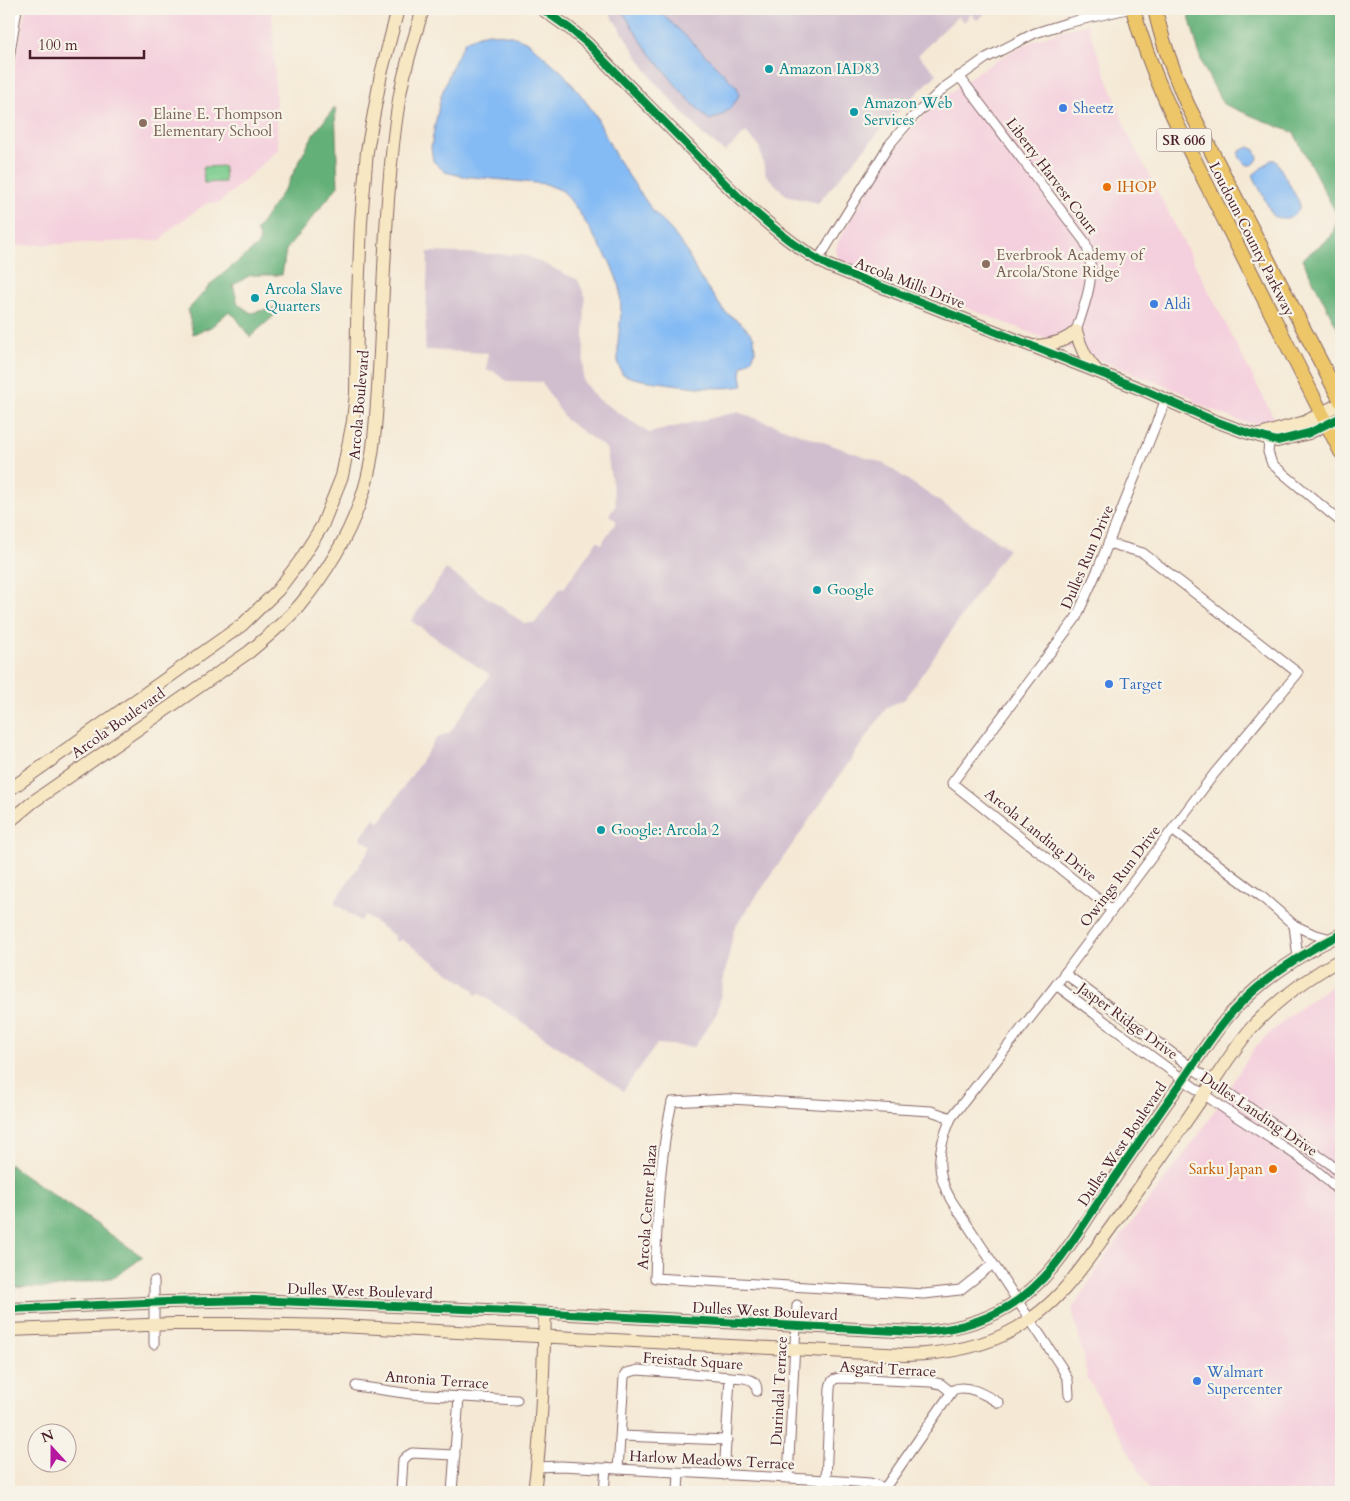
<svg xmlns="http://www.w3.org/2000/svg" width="1350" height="1501" font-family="Cardo,serif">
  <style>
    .built { fill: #f4cfdd }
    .industrial { fill: #d0bdcd }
    .green { fill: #7acc8d; stroke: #62765c }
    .forest { fill: #63b078; stroke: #566852 }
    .water { fill: #85bbf4; stroke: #686d90 }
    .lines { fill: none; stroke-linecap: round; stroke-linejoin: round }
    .street-casing { stroke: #866666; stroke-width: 11 }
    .secondary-casing { stroke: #866666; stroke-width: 14 }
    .primary-casing { stroke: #866666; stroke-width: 16 }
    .street { stroke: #fff; stroke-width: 9 }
    .secondary { stroke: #f7e8c3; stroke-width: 12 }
    .primary { stroke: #ecc669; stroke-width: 14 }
    .cycleway-casing { stroke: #f7f3e8; stroke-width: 11 }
    .cycleway { stroke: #00873e; stroke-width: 8 }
    .culture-dot { fill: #0f9aa8; stroke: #f7f3e8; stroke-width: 2 }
    .shop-dot { fill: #3f7fe0; stroke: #f7f3e8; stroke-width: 2 }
    .education-dot { fill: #8d6e63; stroke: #f7f3e8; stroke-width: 2 }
    .food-dot { fill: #e8710a; stroke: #f7f3e8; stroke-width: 2 }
    .labels { text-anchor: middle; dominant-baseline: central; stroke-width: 4.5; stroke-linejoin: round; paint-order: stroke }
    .shield { fill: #f7f3e8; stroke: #7e5f64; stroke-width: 1 }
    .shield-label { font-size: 14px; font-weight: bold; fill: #4a1f2b }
    .culture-label { font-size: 15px; fill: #0d838f; stroke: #f7f3e8; text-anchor: start }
    .shop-label { font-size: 15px; fill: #366cbe; stroke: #f7f3e8; text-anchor: start }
    .education-label { font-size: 15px; fill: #785e54; stroke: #f7f3e8; text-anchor: start }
    .street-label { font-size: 15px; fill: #4a1f2b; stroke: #f7f3e8 }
    .food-label { font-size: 15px; fill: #c56008; stroke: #f7f3e8; text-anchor: start }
  </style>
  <rect width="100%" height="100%" fill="#f7f3e8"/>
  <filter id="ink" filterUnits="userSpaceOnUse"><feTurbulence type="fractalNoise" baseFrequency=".02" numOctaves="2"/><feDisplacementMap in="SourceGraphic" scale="10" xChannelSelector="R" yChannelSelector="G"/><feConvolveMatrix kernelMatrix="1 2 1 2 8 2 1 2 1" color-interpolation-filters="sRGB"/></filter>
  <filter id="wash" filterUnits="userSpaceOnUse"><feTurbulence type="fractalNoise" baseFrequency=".0096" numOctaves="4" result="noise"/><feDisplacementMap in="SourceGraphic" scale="20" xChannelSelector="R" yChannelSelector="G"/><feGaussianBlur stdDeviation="1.12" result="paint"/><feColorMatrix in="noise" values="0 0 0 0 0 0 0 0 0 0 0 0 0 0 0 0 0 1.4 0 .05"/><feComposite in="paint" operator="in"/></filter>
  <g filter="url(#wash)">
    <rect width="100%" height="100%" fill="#f5e9d5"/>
    <g class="built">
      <path d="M26,9H272L278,150L219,203H207L201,207L172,228L161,240L10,246L9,96Z"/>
      <path d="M1087,24L1128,134L1278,426H1265L1240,421L1195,403L1191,397L1178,391L983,314L842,262L836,253V248L839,240L880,170L911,129L937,103L976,73L1009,53L1038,39L1058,32Z"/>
      <path d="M1341,979V1492H1151L1087,1377L1084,1358L1072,1309L1109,1252L1198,1136L1256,1046L1290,1015Z"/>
    </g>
    <g class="industrial">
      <path d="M607,9H990L977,20L971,14L964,22L958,16L918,55L937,74L892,117L818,203L787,196L766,175L759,146L746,132L725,152L701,133L655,82L643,65Z"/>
      <path d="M428,252L525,255L578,280L585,296L583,381L595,397L649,433L737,412L883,463L1008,548L905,699L887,707L734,929L717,1013L694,1047L657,1044L623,1091L479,993L477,995L473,992L474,990L401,939L398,942L394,939L396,937L365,915L360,921L334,903L372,846L360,838L374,818L380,822L437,738L450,732L490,675L411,621L446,569L524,623H535L561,587L564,588L597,541L601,544L617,521L609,515L616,505L606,448L566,420L541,382L507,381L493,371H487L488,353L425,350Z"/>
    </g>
    <path class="green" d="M224,166L225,182L204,183L203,167Z"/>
    <g class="forest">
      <path d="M1187,9H1341V335L1302,259L1331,237L1338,217L1294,133L1223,104L1202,64Z"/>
      <path d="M335,107L338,186L286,250L282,275H251L233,285L238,304L251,313L277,307L275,315L250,337L235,316L228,312L211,327L193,334L188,310L212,283L257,246L260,239L256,231L287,185L313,135Z"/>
      <path d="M9,1164L143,1257L115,1277L53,1288L9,1287Z"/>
    </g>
    <g class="water">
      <path d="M621,9H657L693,43L737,87L739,95C733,108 723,117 709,120L684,95L645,47Z"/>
      <path d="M489,33L512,36L528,42L563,73L580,94L595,114L616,157L652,210L672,231L686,250L698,275L725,312L742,324L754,337L755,351L752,359L742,366L741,375L743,386C719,390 696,387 672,384C654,381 638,381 622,374L618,363V342L621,314L620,287L610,262L577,209L563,191L546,184L462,176L445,172L433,161L431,147L435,125L441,96L452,67L465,41L479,35Z"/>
      <path d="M1249,147L1255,150L1258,158C1253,170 1243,165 1239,156L1240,151Z"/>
      <path d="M1271,160H1275L1278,164L1299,202C1302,216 1284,222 1273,216L1253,175Z"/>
    </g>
  </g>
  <g filter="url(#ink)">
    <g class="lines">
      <defs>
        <g id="street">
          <path d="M9,58L17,9"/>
          <path d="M959,76L1085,242C1098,274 1086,300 1076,331"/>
          <path d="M818,260L889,145L913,117L945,87L986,58L1035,33L1067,23L1127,9"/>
          <path d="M1270,433L1268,452L1272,464L1341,522"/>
          <path d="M1172,830L1262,897L1294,925L1313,934L1331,939"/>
          <path d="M1112,910L952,783L1076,618L1098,569L1166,399"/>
          <path d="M1294,925L1298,958"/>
          <path d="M1064,973L1191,1067L1329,1163L1341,1174"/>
          <path d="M1056,985C1113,1027 1169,1071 1228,1111C1266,1137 1310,1159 1341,1194"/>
          <path d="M951,1118L931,1111L816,1104L729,1099L672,1102C659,1160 657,1219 655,1278L924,1294L960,1290L993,1264"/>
          <path d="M154,1344V1281"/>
          <path d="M356,1386L411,1394L517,1400"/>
          <path d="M1069,1395L1068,1380L1062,1368L951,1200C934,1171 938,1149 951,1118L1056,985L1214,774L1298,673L1143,553L1108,543"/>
          <path d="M621,1436L727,1440"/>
          <path d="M537,1467L561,1466L826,1480L870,1483L885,1488"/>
          <path d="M618,1469L624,1377L626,1373L638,1370L744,1378C753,1380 757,1382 757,1391"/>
          <path d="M724,1475L730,1378"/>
          <path d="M788,1478L797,1305"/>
          <path d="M826,1480L830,1388C831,1381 833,1378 841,1378L931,1382L941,1384L951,1392"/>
          <path d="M401,1492L403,1460L407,1456L412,1453L455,1455"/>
          <path d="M452,1492L459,1397"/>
          <path d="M604,1492L606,1468"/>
          <path d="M678,1492L679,1473"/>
          <path d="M882,1492L953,1390C967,1383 987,1396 999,1403"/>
        </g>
        <g id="secondary">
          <path d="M542,9L569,28L588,44C620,78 654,111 687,145C731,190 774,236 829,266L1146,391L1210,419L1245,432L1277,441L1309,433L1341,417"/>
          <path d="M1035,346C1050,345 1066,342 1076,331C1080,346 1086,360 1097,371"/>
          <path d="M1260,435L1305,422L1341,403"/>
          <path d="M9,790L242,625L278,590L300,561L322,526L342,476L353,421L356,393L357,323L361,222L367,151L381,74L398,9"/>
          <path d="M9,822L34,801L249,652C266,638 284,623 299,606C324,576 347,539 360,502C372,470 375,435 377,402C380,364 381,326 383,289C386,226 389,163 399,100C404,69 414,39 423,9"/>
          <path d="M9,1309L167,1302L254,1300L531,1312L916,1332C948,1331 981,1323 1009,1306C1049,1282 1072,1242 1097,1204C1126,1161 1155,1119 1185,1077C1201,1054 1215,1030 1234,1010C1264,978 1302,953 1341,934"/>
          <path d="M9,1330L174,1324H239L339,1326L905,1355C944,1354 983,1348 1017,1328C1062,1301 1082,1267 1112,1226C1141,1186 1169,1146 1197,1105C1216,1079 1232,1050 1254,1025C1279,998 1309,977 1341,959"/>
          <path d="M534,1492C542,1433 543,1373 545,1313"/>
        </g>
        <g id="primary">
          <path d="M1133,9C1152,80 1187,145 1220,211C1260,291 1301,372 1341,452"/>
          <path d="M1155,9C1162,42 1174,74 1188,106L1341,401"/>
        </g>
      </defs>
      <use href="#street" class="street-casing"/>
      <use href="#secondary" class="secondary-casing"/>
      <use href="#primary" class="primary-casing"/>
      <use href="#street" class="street"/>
      <use href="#secondary" class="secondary"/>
      <use href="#primary" class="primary"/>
      <defs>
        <g id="cycleway">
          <path d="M542,9L569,28L588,44C620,78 654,111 687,145C731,190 774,236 829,266L1146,391L1210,419L1245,432L1277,441L1309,433L1341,417"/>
          <path d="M9,1309L167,1302L254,1300L531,1312L916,1332C948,1331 981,1323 1009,1306C1049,1282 1072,1242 1097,1204C1126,1161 1155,1119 1185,1077C1201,1054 1215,1030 1234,1010C1264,978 1302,953 1341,934"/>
        </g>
      </defs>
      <use href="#cycleway" class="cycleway-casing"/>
      <use href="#cycleway" class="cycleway"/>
    </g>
  </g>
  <g class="culture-dot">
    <circle cx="769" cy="69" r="5"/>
    <circle cx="854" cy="112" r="5"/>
    <circle cx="255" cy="298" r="5"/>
    <circle cx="817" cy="590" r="5"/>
    <circle cx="601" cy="830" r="5"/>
  </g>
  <g class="shop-dot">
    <circle cx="1063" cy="108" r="5"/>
    <circle cx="1154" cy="304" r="5"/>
    <circle cx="1109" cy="684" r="5"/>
    <circle cx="1197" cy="1381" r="5"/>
  </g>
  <g class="education-dot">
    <circle cx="143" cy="123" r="5"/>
    <circle cx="986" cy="264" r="5"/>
  </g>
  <g class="food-dot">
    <circle cx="1107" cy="187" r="5"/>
    <circle cx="1273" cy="1169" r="5"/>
  </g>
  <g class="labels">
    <rect class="shield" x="1156.5" y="128.5" width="55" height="23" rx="4"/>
    <g class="shield-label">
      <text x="1184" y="140">SR 606</text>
    </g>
    <g class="culture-label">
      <text x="779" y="69">Amazon IAD83</text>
      <text x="864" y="103">Amazon Web<tspan x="864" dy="17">Services</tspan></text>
      <text x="265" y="289">Arcola Slave<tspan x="265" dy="17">Quarters</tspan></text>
      <text x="827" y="590">Google</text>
      <text x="611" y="830">Google: Arcola 2</text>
    </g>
    <g class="shop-label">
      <text x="1073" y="108">Sheetz</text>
      <text x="1164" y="304">Aldi</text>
      <text x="1119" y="684">Target</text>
      <text x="1207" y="1372">Walmart<tspan x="1207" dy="17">Supercenter</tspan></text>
    </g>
    <g class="education-label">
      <text x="153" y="114">Elaine E. Thompson<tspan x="153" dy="17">Elementary School</tspan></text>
      <text x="996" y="255">Everbrook Academy of<tspan x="996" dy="17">Arcola/Stone Ridge</tspan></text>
    </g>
    <g class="street-label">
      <text transform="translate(1052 176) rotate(53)">Liberty Harvest Court</text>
      <text transform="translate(1252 239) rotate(63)">Loudoun County Parkway</text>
      <text transform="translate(910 283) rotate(21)">Arcola Mills Drive</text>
      <text transform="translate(359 405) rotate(-85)">Arcola Boulevard</text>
      <text transform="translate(1087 557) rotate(-67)">Dulles Run Drive</text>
      <text transform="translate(118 723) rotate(-35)">Arcola Boulevard</text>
      <text transform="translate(1041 835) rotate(39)">Arcola Landing Drive</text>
      <text transform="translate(1120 876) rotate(-53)">Owings Run Drive</text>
      <text transform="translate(1128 1021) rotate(36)">Jasper Ridge Drive</text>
      <text transform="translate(1259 1114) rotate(34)">Dulles Landing Drive</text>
      <text transform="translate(1122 1144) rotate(-56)">Dulles West Boulevard</text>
      <text transform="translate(647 1207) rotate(-86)">Arcola Center Plaza</text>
      <text transform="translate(360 1291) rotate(2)">Dulles West Boulevard</text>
      <text transform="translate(765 1311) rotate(3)">Dulles West Boulevard</text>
      <text transform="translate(693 1361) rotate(4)">Freistadt Square</text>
      <text transform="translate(888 1369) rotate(3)">Asgard Terrace</text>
      <text transform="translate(437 1380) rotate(4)">Antonia Terrace</text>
      <text transform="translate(779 1391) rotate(-87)">Durindal Terrace</text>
      <text transform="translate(712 1460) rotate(3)">Harlow Meadows Terrace</text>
    </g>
    <g class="food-label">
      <text x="1117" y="187">IHOP</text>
      <text x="1263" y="1169" text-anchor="end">Sarku Japan</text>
    </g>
  </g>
  <rect width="1350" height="1501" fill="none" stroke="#f7f3e8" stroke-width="30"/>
  <g transform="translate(52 1448) rotate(339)"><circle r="24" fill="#f7f3e8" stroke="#b29e9c"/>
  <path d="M0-4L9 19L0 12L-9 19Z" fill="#b5179e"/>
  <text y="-8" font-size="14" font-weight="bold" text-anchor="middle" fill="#4a1f2b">N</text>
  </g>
  <path d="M30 50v8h114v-8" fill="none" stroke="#4a1f2b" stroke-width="2.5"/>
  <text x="38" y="50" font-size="15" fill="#4a1f2b" stroke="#f7f3e8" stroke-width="4" paint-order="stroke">100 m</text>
</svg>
